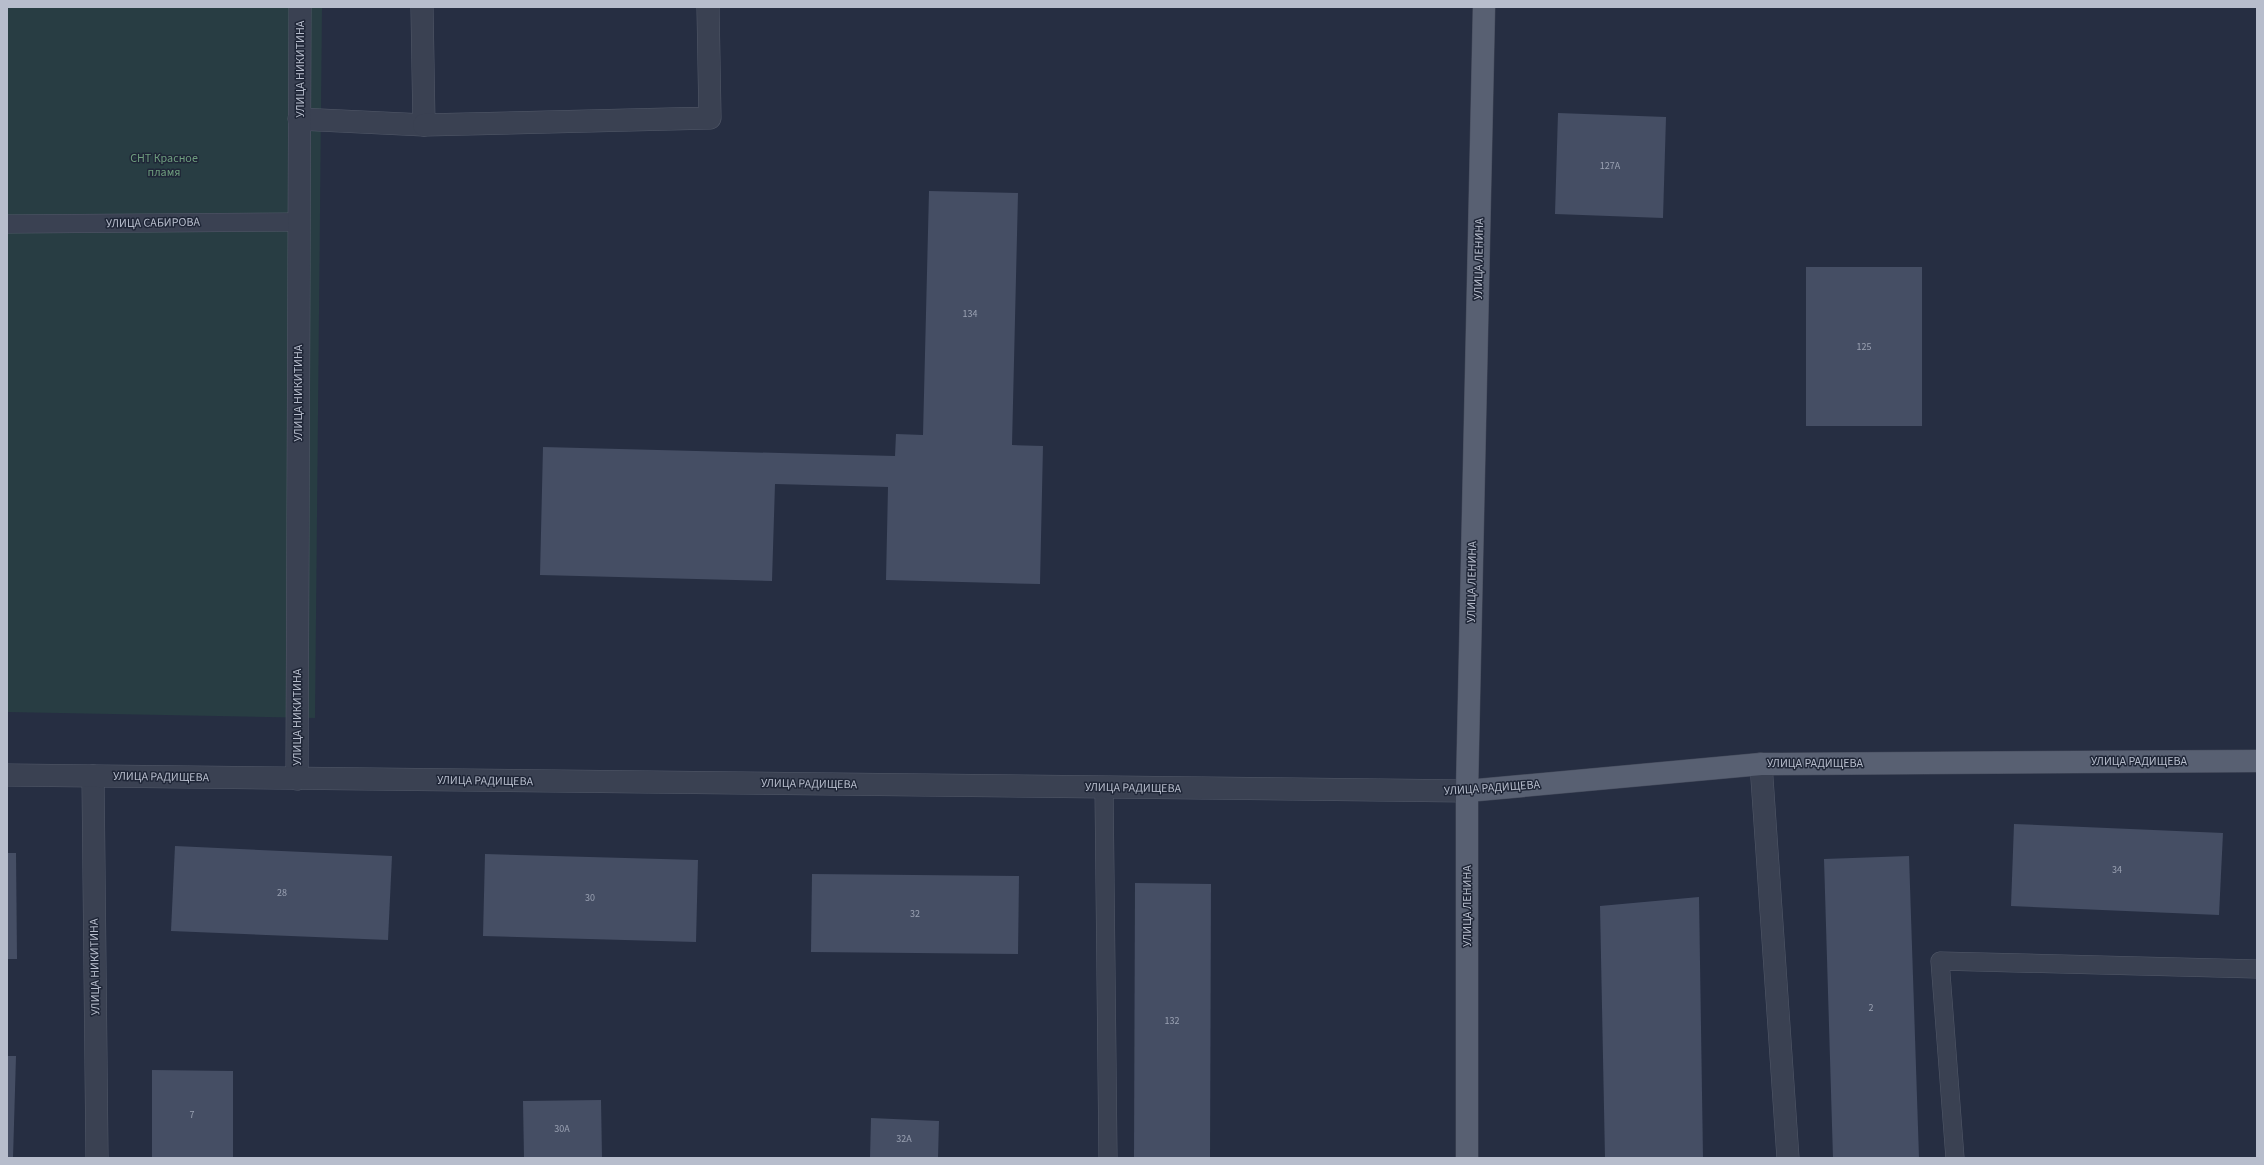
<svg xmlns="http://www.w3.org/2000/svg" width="2264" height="1165" font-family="'Source Sans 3',sans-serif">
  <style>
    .green { fill: #283d43 }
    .building { fill: #454e64 }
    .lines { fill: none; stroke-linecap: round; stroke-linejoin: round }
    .service-casing { stroke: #525969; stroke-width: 19 }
    .minor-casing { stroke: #525969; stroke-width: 23 }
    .tertiary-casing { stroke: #525969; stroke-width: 23 }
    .primary-casing { stroke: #444a5b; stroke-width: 23 }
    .service { stroke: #3a4152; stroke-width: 18 }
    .minor { stroke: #3a4152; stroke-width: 22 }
    .tertiary { stroke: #3a4152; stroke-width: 22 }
    .primary { stroke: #586072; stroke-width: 22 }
    .labels { text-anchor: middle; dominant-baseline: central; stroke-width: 3; stroke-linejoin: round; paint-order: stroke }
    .number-label { font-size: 10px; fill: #9aa1b2 }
    .street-label { font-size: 12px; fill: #b7bdcc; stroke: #1f2637 }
    .park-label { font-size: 12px; fill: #6e9d7e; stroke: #1f2637 }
  </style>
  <rect width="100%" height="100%" fill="#262e42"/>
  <path class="green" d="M7,7H322L315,718L7,712Z"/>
  <g class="building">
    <path d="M1558,113L1666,117L1663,218L1555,214Z"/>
    <path d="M929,191L1018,193L1012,445L1043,446L1040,584L886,580L888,487L775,484L772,581L540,575L543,447L895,456L896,434L923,435Z"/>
    <rect x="1806" y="267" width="116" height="159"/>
    <path d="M2014,824L2223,833L2219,915L2011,906Z"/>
    <path d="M175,846L392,856L388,940L171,931Z"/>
    <path d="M7,853H16L17,959H7Z"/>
    <path d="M485,854L698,860L696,942L483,936Z"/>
    <path d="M1909,856L1919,1158H1833L1824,859Z"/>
    <path d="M812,874L1019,876L1018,954L811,952Z"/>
    <path d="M1135,883L1211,884L1210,1158H1134Z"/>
    <path d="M1699,897L1703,1158H1605L1600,906Z"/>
    <path d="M7,1056H16L13,1158H7Z"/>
    <path d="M152,1070L233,1071V1158H152Z"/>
    <path d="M601,1100L602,1158H524L523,1101Z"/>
    <path d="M871,1118L939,1121L938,1158H870Z"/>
  </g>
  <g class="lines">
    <defs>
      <g id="service">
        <path d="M7,224L299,222"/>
        <path d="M1104,787L1108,1158"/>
        <path d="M1955,1158L1940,961L2257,969"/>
      </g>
      <g id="minor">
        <path d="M299,119L424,125L422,7"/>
        <path d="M424,125L710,118L708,7"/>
        <path d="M1761,764L1788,1158"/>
        <path d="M93,776L97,1158"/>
        <path d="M297,779L300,7"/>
      </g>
      <path id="tertiary" d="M7,775L1467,791"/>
      <g id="primary">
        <path d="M1467,791L1761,764L2257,761"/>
        <path d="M1467,1158V791L1484,7"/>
      </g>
    </defs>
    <use href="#service" class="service-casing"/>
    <use href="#minor" class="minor-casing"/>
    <use href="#tertiary" class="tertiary-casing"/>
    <use href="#primary" class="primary-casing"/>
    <use href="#service" class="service"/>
    <use href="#minor" class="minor"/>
    <use href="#tertiary" class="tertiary"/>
    <use href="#primary" class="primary"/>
  </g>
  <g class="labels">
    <g class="number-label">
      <text x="1610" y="166">127А</text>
      <text x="970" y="314">134</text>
      <text x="1864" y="347">125</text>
      <text x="2117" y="870">34</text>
      <text x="282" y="893">28</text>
      <text x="590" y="898">30</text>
      <text x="915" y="914">32</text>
      <text x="1871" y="1008">2</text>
      <text x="1172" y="1021">132</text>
      <text x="192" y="1115">7</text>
      <text x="562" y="1129">30А</text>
      <text x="904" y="1139">32А</text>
    </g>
    <g class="street-label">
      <text transform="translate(300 69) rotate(-90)">УЛИЦА НИКИТИНА</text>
      <text transform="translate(153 223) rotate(-1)">УЛИЦА САБИРОВА</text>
      <text transform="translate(1479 259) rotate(-89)">УЛИЦА ЛЕНИНА</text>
      <text transform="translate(298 393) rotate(-90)">УЛИЦА НИКИТИНА</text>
      <text transform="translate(1472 582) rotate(-89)">УЛИЦА ЛЕНИНА</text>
      <text transform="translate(297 717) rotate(-90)">УЛИЦА НИКИТИНА</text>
      <text x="2139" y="761">УЛИЦА РАДИЩЕВА</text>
      <text x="1815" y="763">УЛИЦА РАДИЩЕВА</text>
      <text transform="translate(161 777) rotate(1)">УЛИЦА РАДИЩЕВА</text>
      <text transform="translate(485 781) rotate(1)">УЛИЦА РАДИЩЕВА</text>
      <text transform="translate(809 784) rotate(1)">УЛИЦА РАДИЩЕВА</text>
      <text transform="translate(1133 788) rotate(1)">УЛИЦА РАДИЩЕВА</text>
      <text transform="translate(1492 788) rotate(-4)">УЛИЦА РАДИЩЕВА</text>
      <text transform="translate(1467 906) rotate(-90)">УЛИЦА ЛЕНИНА</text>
      <text transform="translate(95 967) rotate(-91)">УЛИЦА НИКИТИНА</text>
    </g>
    <g class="park-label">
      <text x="164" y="158">СНТ Красное<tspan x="164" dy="14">пламя</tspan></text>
    </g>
  </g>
  <rect width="2264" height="1165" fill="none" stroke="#b7bdcc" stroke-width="16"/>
</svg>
